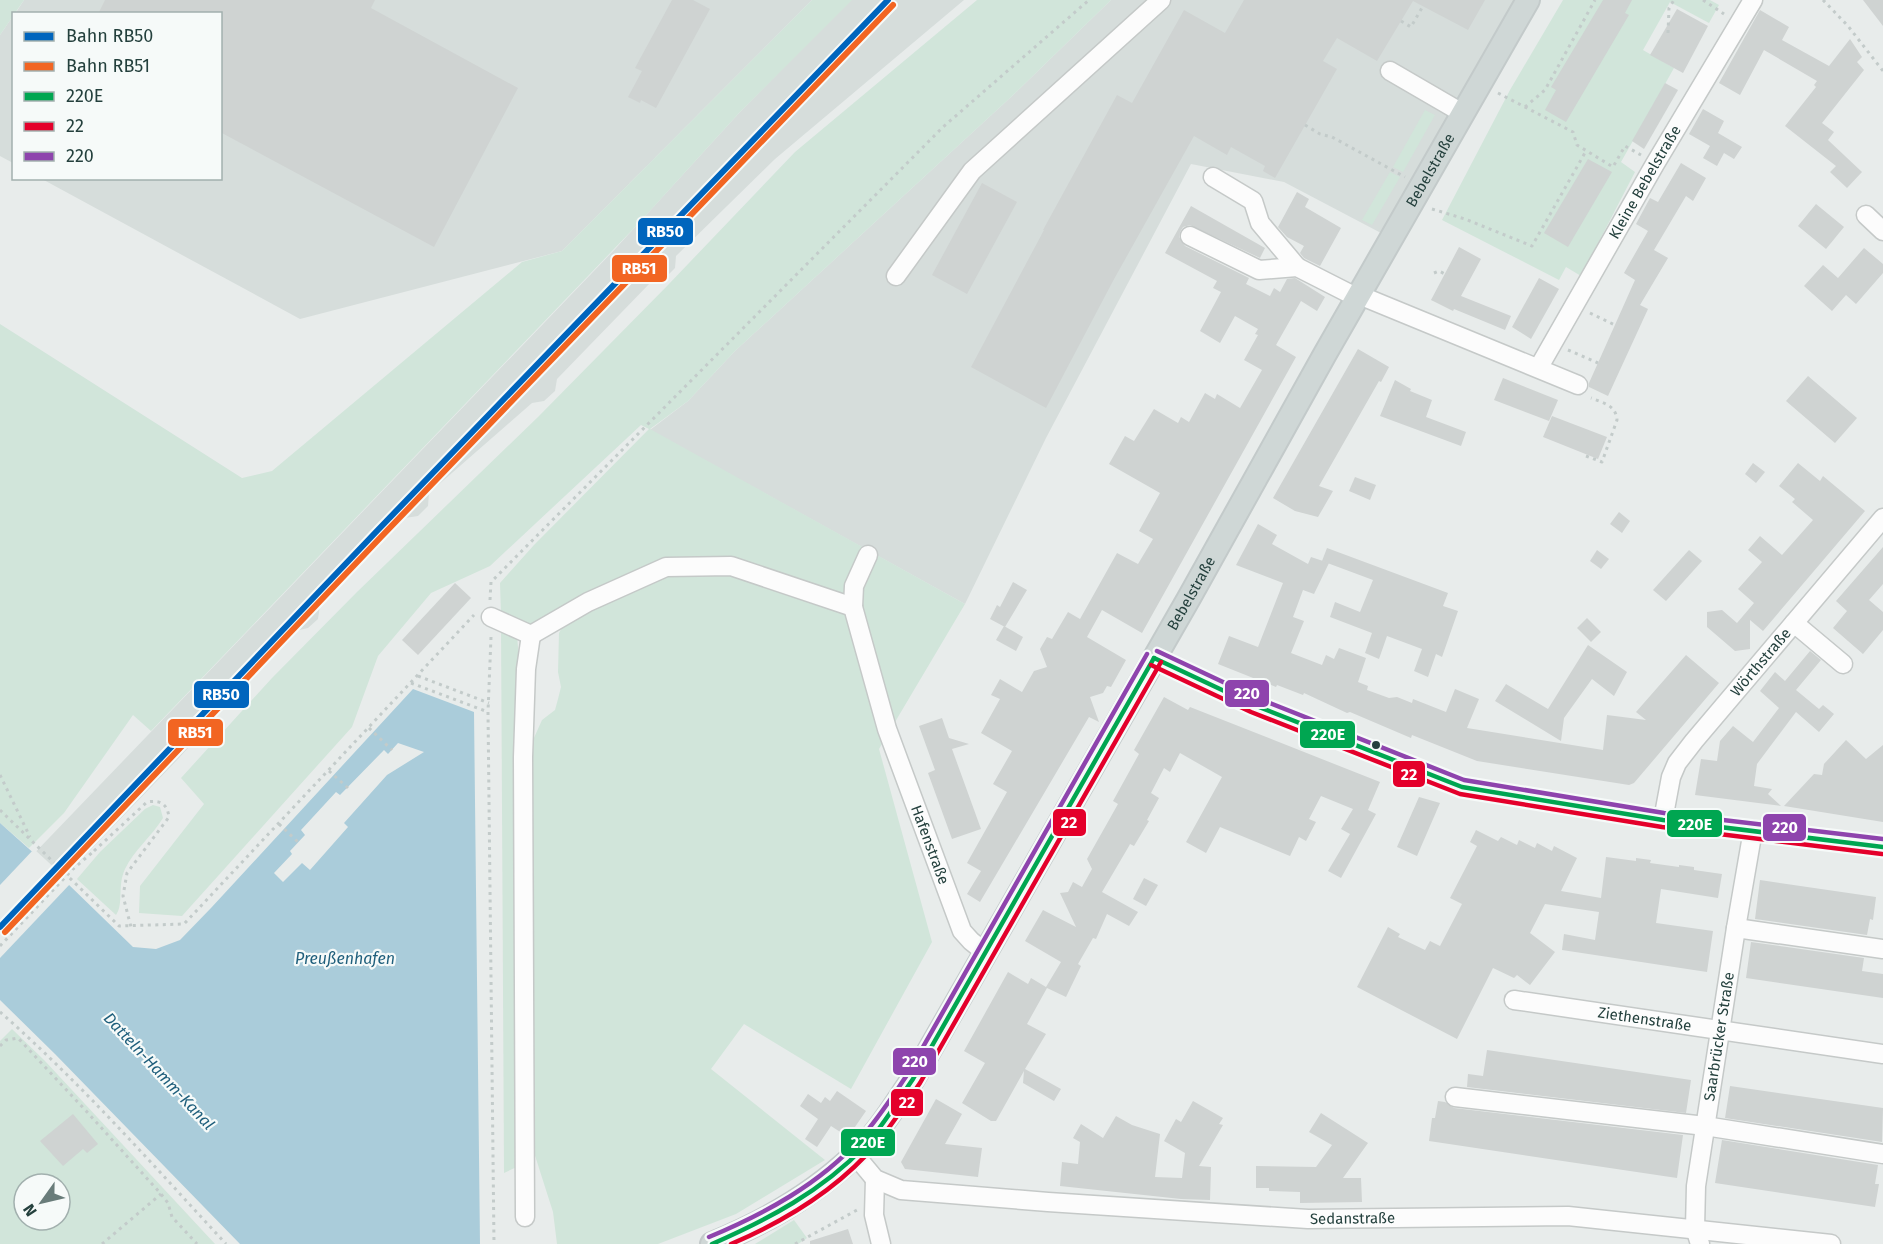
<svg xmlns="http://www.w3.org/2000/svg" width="1883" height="1244" font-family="'Fira Sans',sans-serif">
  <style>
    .built { fill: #d6dddb }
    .green { fill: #d1e5da; fill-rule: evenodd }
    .water { fill: #aaccda }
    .pier { fill: #e8eceb }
    .building { fill: #cfd3d2 }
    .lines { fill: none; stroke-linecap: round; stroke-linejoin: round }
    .minor-casing { stroke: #c5c9c8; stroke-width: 21 }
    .major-casing { stroke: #c3caca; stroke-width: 26 }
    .path { stroke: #c3cbca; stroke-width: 3; stroke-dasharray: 3 4.5; stroke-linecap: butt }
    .minor { stroke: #fcfcfc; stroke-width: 18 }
    .major { stroke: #cfd7d6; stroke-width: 22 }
    .path-bridge { stroke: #c3cbca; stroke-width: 3; stroke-dasharray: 3 4.5; stroke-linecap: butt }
    .bus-1-casing { stroke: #f6faf9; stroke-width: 9 }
    .bus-2-casing { stroke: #f6faf9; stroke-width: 9 }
    .bus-3-casing { stroke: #f6faf9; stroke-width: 9 }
    .bus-1 { stroke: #00a651; stroke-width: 4.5 }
    .bus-2 { stroke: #e4002b; stroke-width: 4.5 }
    .bus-3 { stroke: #8e44ad; stroke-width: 4.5 }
    .rail-1-casing { stroke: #f6faf9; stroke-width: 10 }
    .rail-2-casing { stroke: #f6faf9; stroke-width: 10 }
    .rail-1 { stroke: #0065bd; stroke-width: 6 }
    .rail-2 { stroke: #f26522; stroke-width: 6 }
    .bus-dot { fill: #24403d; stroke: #f6faf9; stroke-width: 2 }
    .labels { text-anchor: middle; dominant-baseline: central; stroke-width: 4.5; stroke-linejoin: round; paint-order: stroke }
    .street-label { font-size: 15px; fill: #24403d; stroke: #f6faf9 }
    .water-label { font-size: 16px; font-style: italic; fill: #1f5f7c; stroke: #f6faf9 }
    .line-badge { stroke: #f6faf9; stroke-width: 2 }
    .badge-label { font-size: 16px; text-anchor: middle; font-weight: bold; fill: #fff }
  </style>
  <rect width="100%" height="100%" fill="#e8eceb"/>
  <g class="built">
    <path d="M24,0H812L562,251L300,319L42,179L220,178V14H15Z"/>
    <path d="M850,0H964L775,159L676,256L675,268L665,278L652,281L557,379L555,391L544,401L532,403L429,493L428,506L418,516L405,518L320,605L318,619L308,628L295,631L178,759L0,944V889L616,248L739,113Z"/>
    <path d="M1111,0H1514L1381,233L1284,182L1191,164L1046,438L965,604L650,430L688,401L735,351L1011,97Z"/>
    <path d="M13,16V163L0,156V35Z"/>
  </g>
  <g class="green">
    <path d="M0,0H24L0,35Z"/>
    <path d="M812,0H852L739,113L638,224L151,731L133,715L64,813L29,848L0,823V324L242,478L272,471L522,262L562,251Z"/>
    <path d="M977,0H1111L1011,97L735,351L688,401L650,429L965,604L879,749L932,942L851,1089L744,1024L711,1069L825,1160L736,1214L658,1244H557L553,1212L531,1143L529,749L542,720L555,710L558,699L561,687L558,672L559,633L565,622L522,626L501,614L500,583L534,545L649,429L641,425L490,566L431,593L378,656L352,727L182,916L139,913L140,886L204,804L181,778L272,678L357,592L538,417L668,285L795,152Z"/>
    <path d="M1563,0H1710L1719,5L1709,23L1670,2L1643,50L1674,68L1621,162L1635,172L1581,276L1566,267L1559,280L1442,220L1510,90Z"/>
    <path d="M1425,110L1435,115L1403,172L1393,167Z"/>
    <path d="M1390,172L1400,177L1372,225L1362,220Z"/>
    <path d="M501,626L517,635L520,672L521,1165L504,1173Z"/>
    <path d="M153,805L160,807L163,818C152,836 134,850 125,869C117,886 124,904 116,915L77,879L100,852L145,809Z"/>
    <path d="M12,1029L45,1061L215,1244H0V1041ZM24,1184H60V1220H24Z"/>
    <path d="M794,1220L807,1238L798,1244H755Z"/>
  </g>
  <path class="water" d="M413,689L474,712L480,1244H240L55,1054L0,1000V823L66,882L133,947L156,949L180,940L211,908Z"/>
  <g class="pier">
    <path d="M398,743L424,752L387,775L344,823L348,827L310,870L302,863L283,882L274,873L292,854L290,851L305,835L301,830L336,792L340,795L384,750L388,754Z"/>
    <path d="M34,849L71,883L0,958V885Z"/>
  </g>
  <g class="building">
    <path d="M105,0H375L371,8L518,88L434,247L220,132V14H98Z"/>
    <path d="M672,0H693L710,9L656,108L641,100L640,103L628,97L642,71L635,68Z"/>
    <path d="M1244,0H1485L1468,30L1413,1L1377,61L1337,38L1323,61L1337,69L1275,178L1263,171L1265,166L1231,147L1227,155L1194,136L1113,281L1046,408L971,367L1044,230H1043L1117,95L1132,103L1184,10L1225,33Z"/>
    <path d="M1603,0H1632L1625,13L1629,15L1566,122L1545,110L1556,90L1551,87Z"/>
    <path d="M1863,0H1883V26Z"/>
    <path d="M1677,9L1708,26L1683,73L1650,55Z"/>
    <path d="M1760,10L1789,27L1782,40L1829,66L1850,39L1862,57L1857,62L1864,70L1822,123L1834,132L1828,140L1862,172L1847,188L1830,172L1836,166L1785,126L1816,87L1814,85L1817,81L1764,50L1740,95L1719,83Z"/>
    <path d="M1665,83L1678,90L1644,149L1632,141Z"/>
    <path d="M1703,109L1724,121L1718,133L1742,147L1734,159L1724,153L1717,166L1703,158L1710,146L1689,134Z"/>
    <path d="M1588,159L1612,172L1568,247L1544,233Z"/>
    <path d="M1681,163L1706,178L1693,201L1686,196L1654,250L1668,258L1640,305L1648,309L1608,396L1589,387V383L1635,280L1624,273L1648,231L1636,224L1650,198L1658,202Z"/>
    <path d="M982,183L1017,202L967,294L932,275Z"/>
    <path d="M1297,192L1309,199L1305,207L1341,228L1320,266L1304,258L1300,253L1304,246L1287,237L1278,227Z"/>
    <path d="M1816,204L1844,227L1826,249L1798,226Z"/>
    <path d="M1191,206L1265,248L1260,258L1190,225L1183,227L1180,232L1179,237L1185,246L1249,278L1246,284L1270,296L1274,288L1280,292L1287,279L1295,278L1325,297L1317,311L1301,301L1276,345L1296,357L1142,633L1102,610L1087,637L1126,660L1111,687L1107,686L1103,693L1090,697L1099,722L1089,717L980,902L967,894L981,871L967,863L1007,792L993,784L1012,751L981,733L1000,699L991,695L1000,679L1022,692L1034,671L1047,667L1040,649L1047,637L1052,639L1068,612L1080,619L1117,553L1138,564L1153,539L1139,531L1160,493L1109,464L1125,436L1134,441L1154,409L1178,423L1181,417L1189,422L1205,393L1215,399L1217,394L1240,408L1262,370L1244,360L1258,335L1255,334L1258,329L1235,316L1220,343L1200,331L1221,292L1213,288L1217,281L1165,253Z"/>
    <path d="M1459,247L1481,259L1461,296L1511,316L1505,330L1454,309L1453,311L1431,300Z"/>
    <path d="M1864,248L1883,264V273L1856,304L1846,295L1832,311L1804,286L1823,265L1838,278Z"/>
    <path d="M1539,278L1559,289L1531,339L1512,327Z"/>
    <path d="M1358,349L1389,367L1381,382L1379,381L1319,486L1333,491L1318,517L1295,511L1273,498Z"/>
    <path d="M1808,376L1857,418L1835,443L1786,401Z"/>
    <path d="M1503,378L1558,400L1549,421L1494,400Z"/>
    <path d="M1395,380L1411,389L1410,391L1432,400L1426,417L1466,432L1461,446L1380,416Z"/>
    <path d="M1552,416L1607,437L1598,459L1543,437Z"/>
    <path d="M1753,463L1765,472L1756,483L1745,474Z"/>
    <path d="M1798,463L1820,481L1823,476L1865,511L1763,631L1750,620V649L1735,651L1707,627V612L1722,610L1737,623L1754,603L1738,589L1762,562L1748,550L1760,536L1782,555L1813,520L1792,502L1795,499L1779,486Z"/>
    <path d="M1355,477L1376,485L1370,500L1349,491Z"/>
    <path d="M1619,512L1630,521L1622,533L1610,524Z"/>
    <path d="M1258,524L1277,535L1272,544L1308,564L1311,557L1329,563L1314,594L1303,590L1293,617L1304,621L1291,653L1322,665L1326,655L1334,659L1339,648L1366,658L1358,682L1368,686L1367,690L1389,698L1397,697L1412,703L1413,699L1446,712L1455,689L1479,699L1467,728L1603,750L1607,715L1646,720L1636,712L1686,655L1719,683L1634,783L1629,785L1477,761L1412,735L1411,738L1350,712L1347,713L1304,693L1303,695L1277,685L1276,687L1218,664L1229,636L1258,647L1283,583L1236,565Z"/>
    <path d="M1883,547V584L1869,600L1883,612V630L1863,654L1833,628L1847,611L1836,601Z"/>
    <path d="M1327,548L1448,593L1443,606L1458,611L1442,657L1436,654L1428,677L1414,671L1422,649L1387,636L1379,659L1365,653L1372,633L1330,617L1335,602L1360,612L1373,580L1322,561Z"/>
    <path d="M1597,550L1609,559L1601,569L1590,561Z"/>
    <path d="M1689,550L1702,561L1666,601L1653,590Z"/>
    <path d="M1013,582L1027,590L1005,627L990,619L997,605L1000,607Z"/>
    <path d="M455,583L471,598L418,655L402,640Z"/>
    <path d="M1587,618L1601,632L1591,642L1577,628Z"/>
    <path d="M1004,626L1023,637L1016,651L996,640Z"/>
    <path d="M1588,645L1627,672L1614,696L1592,679L1564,718L1561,741L1495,701L1506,684L1548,709Z"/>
    <path d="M1810,651L1821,660L1796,690L1819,709L1823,705L1834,714L1819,732L1796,712L1757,764L1754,786L1772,789L1768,794L1781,806L1695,795L1701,759L1717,761L1720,741L1733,726L1753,742L1779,708L1760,691L1775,672L1785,681Z"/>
    <path d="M1164,697L1188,710L1190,707L1380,782L1368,810L1376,814L1341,878L1328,871L1350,834L1341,829L1353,809L1321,796L1309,819L1316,822L1306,841L1299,837L1290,856L1220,827L1206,853L1186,842L1222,777L1180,753L1170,772L1164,768L1151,793L1159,798L1147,820L1149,821L1134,846L1130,844L1129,846L1102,892L1138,912L1129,926L1107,914L1096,939L1093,938L1078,964L1081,966L1066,997L1047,988L1027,1024L1046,1034L1025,1069L1061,1089L1054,1101L1023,1083L1024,1071L996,1121H991L962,1103L985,1063L964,1051L1008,972L1028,984L1031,978L1046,987L1061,962L1025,941L1043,910L1076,927L1060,893L1068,892L1073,882L1082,887L1092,869L1087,859L1118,804L1113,801L1139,754L1134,750Z"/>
    <path d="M942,718L949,738L969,744L952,749L981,829L952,839L928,773L935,770L919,726Z"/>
    <path d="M1846,740L1866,759L1883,745V822L1784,806L1814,774L1822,775L1824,764Z"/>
    <path d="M1419,797L1440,803L1417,856L1397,847Z"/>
    <path d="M1476,830L1498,841L1501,837L1517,845L1519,840L1535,848L1537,843L1552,851L1554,846L1577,858L1561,891L1601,898L1606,857L1636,861V858L1651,860L1650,863L1679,867V865L1694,867V870L1722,874L1718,898L1661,889L1656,923L1713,931L1707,972L1562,950L1564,934L1595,940L1599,912L1545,904L1530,933L1555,952L1530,985L1517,975L1514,978L1493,968L1457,1039L1357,987L1388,927L1400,934L1398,937L1425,950L1430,941L1440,946L1462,904L1450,898L1477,846L1470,842Z"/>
    <path d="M1144,878L1158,885L1146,906L1133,899Z"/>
    <path d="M1760,880L1876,897L1873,920L1870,919L1867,935L1755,919Z"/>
    <path d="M1751,942L1864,958L1862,971L1883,974V998L1746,978Z"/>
    <path d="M1487,1050L1691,1080L1686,1113L1467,1087L1468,1074L1483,1076Z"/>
    <path d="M1730,1086L1883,1108L1882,1142L1725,1118Z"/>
    <path d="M837,1091L866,1111L848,1137L831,1126L817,1147L805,1139L818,1119L800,1106L808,1094L821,1103L825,1097L830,1101Z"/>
    <path d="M936,1099L962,1114L945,1144L982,1148L978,1177L905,1169L901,1162Z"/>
    <path d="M1193,1101L1223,1118L1219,1124L1223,1125L1199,1166L1211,1167L1210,1200L1181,1199L1060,1186L1062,1162L1078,1164L1080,1142L1073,1138L1081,1124L1103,1138L1116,1116L1132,1125L1160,1134L1155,1177L1182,1178L1185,1153L1164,1141L1176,1119L1181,1122Z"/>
    <path d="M1438,1101L1445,1102L1454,1108L1683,1135L1677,1178L1429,1141L1432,1118H1435Z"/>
    <path d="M1321,1113L1368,1143L1343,1178H1361L1362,1202L1300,1203V1192L1269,1191V1188H1256V1166L1316,1167L1332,1145L1309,1132Z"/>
    <path d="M73,1114L98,1144L87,1153L83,1149L63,1166L40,1141Z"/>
    <path d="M1722,1140L1878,1165L1875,1184H1879L1875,1207L1715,1183Z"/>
    <path d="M848,1229L853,1244H810V1241Z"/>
  </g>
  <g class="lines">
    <defs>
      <g id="minor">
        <path d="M1390,71L1464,114"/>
        <path d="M1213,177L1253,201L1260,223L1297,267"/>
        <path d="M1866,215L1883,231"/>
        <path d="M1190,236L1259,270L1297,267L1358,298"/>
        <path d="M896,276L972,171L1161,0"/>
        <path d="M1359,295L1578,385"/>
        <path id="s1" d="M1539,367L1655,164L1753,0"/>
        <path d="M853,607L854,586L868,555"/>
        <path id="s2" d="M491,617L531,635L588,602L666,567L731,566L853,607L887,729L962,931L971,941L986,953"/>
        <path d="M1794,623L1843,664"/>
        <path d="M1154,658L1254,705L1462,787L1663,820L1883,847"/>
        <path id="s3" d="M1663,820L1671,777L1677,763L1694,741L1883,518"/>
        <path d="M1736,928L1883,949"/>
        <path id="s4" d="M1514,1000L1883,1054"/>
        <path d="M1455,1097L1705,1126L1883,1154"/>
        <path id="s5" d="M855,1155L875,1179L901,1190L1048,1202L1308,1219L1568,1216L1831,1244"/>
        <path d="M875,1179L874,1215L881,1244"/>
        <path d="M525,1217L523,757L526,669L531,635"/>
        <path id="s6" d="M1700,1244L1695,1228L1696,1186L1736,928L1753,830"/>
      </g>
      <g id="major">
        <path id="s7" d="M712,1244C764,1223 813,1195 855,1155C878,1134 895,1105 913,1079L1189,598L1325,354L1528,0"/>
      </g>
    </defs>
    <use href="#minor" class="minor-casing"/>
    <use href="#major" class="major-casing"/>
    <g class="path">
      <path d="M1703,0L1724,14"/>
      <path d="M1823,0L1848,26L1883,71"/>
      <path d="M1401,21L1411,27L1423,6"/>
      <path d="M1668,33L1669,8L1674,0"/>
      <path d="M1498,93L1573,132L1577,145L1613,167L1625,146L1641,155"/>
      <path d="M1525,107L1545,90L1595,0"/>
      <path d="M1305,125L1320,134L1332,137L1405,177"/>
      <path d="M1432,209L1465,219L1532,246L1586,151"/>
      <path d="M1434,273L1439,271L1445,274"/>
      <path d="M1590,313L1615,325"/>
      <path d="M1568,350L1598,363"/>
      <path d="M1586,456L1602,462L1617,420C1616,405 1603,403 1591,398"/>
      <path d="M490,600L491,582L943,127L1089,0"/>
      <path d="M491,637L488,712L494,1244"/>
      <path d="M418,676L489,703"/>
      <path d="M411,683L488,712"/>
      <path d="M369,728L392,750"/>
      <path d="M329,771L348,788"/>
      <path d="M0,775L30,837"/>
      <path d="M0,810L119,926L184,924L474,615"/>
      <path d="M279,824L298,842"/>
      <path d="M94,851L147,802C160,800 167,803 169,817L127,873L123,896L131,927"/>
      <path d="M0,1012C81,1083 153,1165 226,1244"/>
      <path d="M0,1046L6,1040L18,1038L88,1113L161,1194L168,1203L172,1217L197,1244"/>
      <path d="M102,1244L161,1194"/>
      <path d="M795,1244L857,1210"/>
    </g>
    <use href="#minor" class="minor"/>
    <use href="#major" class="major"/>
    <path class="path-bridge" d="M0,946L73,869L94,851"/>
    <defs>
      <g id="bus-1">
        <path d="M1154,658L1254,705L1462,787L1663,820L1883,847"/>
        <path d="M712,1244C767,1220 822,1191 864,1147C883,1126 897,1102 913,1079L1154,658"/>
      </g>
      <g id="bus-2">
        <path d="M1151,665L1251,712L1460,794L1662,827L1882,854"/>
        <path d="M731,1244C785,1221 839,1188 877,1143C893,1124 906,1103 920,1083L1161,662"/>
      </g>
      <g id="bus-3">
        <path d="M1157,651L1257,698L1464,780L1664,813L1883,839"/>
        <path d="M709,1237C764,1214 820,1184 860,1139C878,1119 892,1097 907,1075L1147,654"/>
      </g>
    </defs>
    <use href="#bus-1" class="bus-1-casing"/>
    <use href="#bus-2" class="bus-2-casing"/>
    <use href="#bus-3" class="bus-3-casing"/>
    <use href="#bus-1" class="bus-1"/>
    <use href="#bus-2" class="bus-2"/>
    <use href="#bus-3" class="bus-3"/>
    <defs>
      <path id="rail-1" d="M0,927L375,533L888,0"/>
      <path id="rail-2" d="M5,932L380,538L893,5"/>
    </defs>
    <use href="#rail-1" class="rail-1-casing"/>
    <use href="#rail-2" class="rail-2-casing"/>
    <use href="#rail-1" class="rail-1"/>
    <use href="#rail-2" class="rail-2"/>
  </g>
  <circle class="bus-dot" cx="1376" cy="745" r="5"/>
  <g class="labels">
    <g class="street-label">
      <text stroke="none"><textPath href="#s7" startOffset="1311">Bebelstraße</textPath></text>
      <text stroke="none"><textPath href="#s1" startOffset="213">Kleine Bebelstraße</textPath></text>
      <text stroke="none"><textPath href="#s7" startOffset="825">Bebelstraße</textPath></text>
      <text stroke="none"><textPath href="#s3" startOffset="190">Wörthstraße</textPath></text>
      <text stroke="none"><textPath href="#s2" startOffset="639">Hafenstraße</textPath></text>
      <text stroke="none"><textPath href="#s4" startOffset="132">Ziethenstraße</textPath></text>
      <text stroke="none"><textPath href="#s6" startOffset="210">Saarbrücker Straße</textPath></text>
      <text stroke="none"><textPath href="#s5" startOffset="512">Sedanstraße</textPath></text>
    </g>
    <g class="water-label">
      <text x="345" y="958">Preußenhafen</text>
      <text transform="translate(159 1071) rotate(47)">Datteln-Hamm-Kanal</text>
    </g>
  </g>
  <g class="line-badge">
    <rect x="637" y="217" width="57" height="29" rx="6" fill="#0065bd"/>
    <rect x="611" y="254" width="57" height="29" rx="6" fill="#f26522"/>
    <rect x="1224" y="679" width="46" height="29" rx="6" fill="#8e44ad"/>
    <rect x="193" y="680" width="57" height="29" rx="6" fill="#0065bd"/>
    <rect x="167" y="718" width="57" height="29" rx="6" fill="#f26522"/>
    <rect x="1299" y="720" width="57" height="29" rx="6" fill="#00a651"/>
    <rect x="1392" y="760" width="34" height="28" rx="6" fill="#e4002b"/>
    <rect x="1052" y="808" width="35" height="29" rx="6" fill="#e4002b"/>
    <rect x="1666" y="809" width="57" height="29" rx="6" fill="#00a651"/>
    <rect x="1762" y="813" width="45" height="29" rx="6" fill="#8e44ad"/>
    <rect x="892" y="1047" width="45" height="29" rx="6" fill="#8e44ad"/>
    <rect x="890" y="1088" width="34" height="29" rx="6" fill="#e4002b"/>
    <rect x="840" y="1128" width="56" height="29" rx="6" fill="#00a651"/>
  </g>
  <g class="badge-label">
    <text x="665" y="237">RB50</text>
    <text x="639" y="274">RB51</text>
    <text x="1247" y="699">220</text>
    <text x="221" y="700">RB50</text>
    <text x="195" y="738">RB51</text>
    <text x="1328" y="740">220E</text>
    <text x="1409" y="780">22</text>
    <text x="1069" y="828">22</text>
    <text x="1695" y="830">220E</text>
    <text x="1785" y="833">220</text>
    <text x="915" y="1067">220</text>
    <text x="907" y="1108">22</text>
    <text x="868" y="1148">220E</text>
  </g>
  <rect x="12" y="12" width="210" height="168" fill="#f6faf9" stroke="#a2b0ae" stroke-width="1.5"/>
  <rect x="24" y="32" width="30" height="9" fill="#0065bd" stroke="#a2b0ae" stroke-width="1.5"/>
  <text x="66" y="42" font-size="18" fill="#24403d">Bahn RB50</text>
  <rect x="24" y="62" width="30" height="9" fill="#f26522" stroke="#a2b0ae" stroke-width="1.5"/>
  <text x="66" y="72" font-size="18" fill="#24403d">Bahn RB51</text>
  <rect x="24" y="92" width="30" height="9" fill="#00a651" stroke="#a2b0ae" stroke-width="1.5"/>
  <text x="66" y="102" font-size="18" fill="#24403d">220E</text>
  <rect x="24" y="122" width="30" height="9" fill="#e4002b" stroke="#a2b0ae" stroke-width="1.5"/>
  <text x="66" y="132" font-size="18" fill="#24403d">22</text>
  <rect x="24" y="152" width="30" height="9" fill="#8e44ad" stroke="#a2b0ae" stroke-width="1.5"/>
  <text x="66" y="162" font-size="18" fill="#24403d">220</text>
  <g transform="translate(42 1202) rotate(236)"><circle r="28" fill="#f6faf9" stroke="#a2b0ae" stroke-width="1.5"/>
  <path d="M0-4.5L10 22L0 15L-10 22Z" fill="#697c7a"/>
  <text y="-9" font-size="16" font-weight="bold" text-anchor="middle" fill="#24403d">N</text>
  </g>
</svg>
